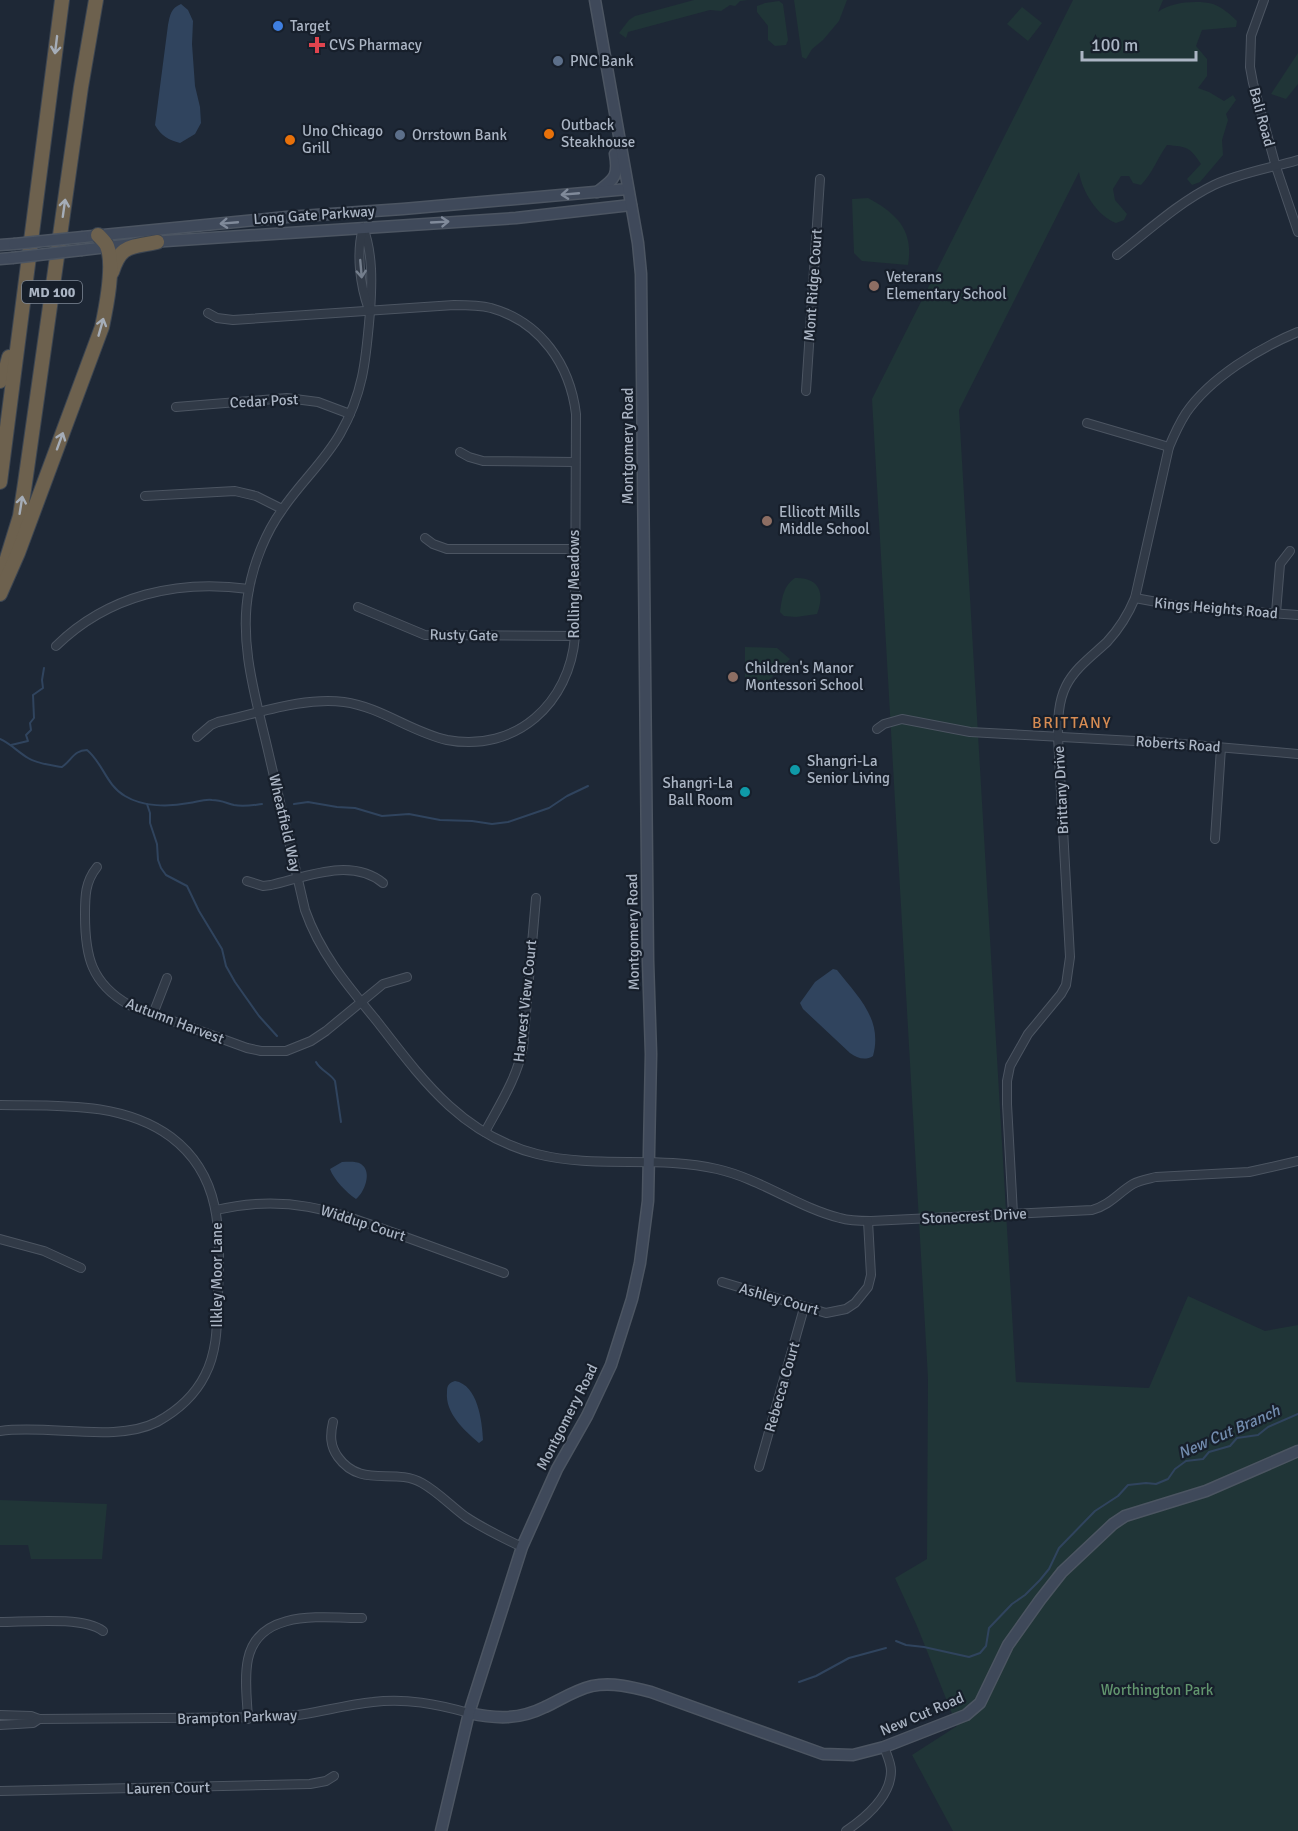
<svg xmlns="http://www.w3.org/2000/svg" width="1298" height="1831" font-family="Signika,sans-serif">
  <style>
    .green { fill: #203537 }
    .water { fill: #30445e }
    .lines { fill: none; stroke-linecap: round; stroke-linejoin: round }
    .stream { stroke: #30445e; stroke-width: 2 }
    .street-casing { stroke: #4c5562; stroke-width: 10 }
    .secondary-casing { stroke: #4c5562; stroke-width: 13 }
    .highway-casing { stroke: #3c4551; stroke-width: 16 }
    .street { stroke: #313a47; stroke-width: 8 }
    .secondary { stroke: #3f495a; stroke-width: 10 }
    .highway { stroke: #6d614e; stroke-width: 14 }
    .secondary-bridge-casing { stroke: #4c5562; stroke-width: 13; stroke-linecap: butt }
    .secondary-bridge { stroke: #3f495a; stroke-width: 10 }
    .oneway { stroke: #a5adb8 }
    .oneway2 { stroke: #808a9a }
    .oneway3 { stroke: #747e8c }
    .shop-dot { fill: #3f7fe0; stroke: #171f2b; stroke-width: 2 }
    .health-dot { fill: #e0444e; stroke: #171f2b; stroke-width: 2 }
    .service-dot { fill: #5c6f8a; stroke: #171f2b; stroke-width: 2 }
    .food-dot { fill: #e8710a; stroke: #171f2b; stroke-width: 2 }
    .education-dot { fill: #8d6e63; stroke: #171f2b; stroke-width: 2 }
    .culture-dot { fill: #0f9aa8; stroke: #171f2b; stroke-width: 2 }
    .labels { text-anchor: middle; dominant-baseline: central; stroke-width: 4.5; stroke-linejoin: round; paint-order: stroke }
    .shield { fill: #171f2b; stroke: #7f8896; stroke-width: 1.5 }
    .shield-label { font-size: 14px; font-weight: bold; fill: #abb5c4 }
    .poi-label { font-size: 15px; fill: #abb5c4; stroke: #171f2b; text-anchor: start }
    .street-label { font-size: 15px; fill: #abb5c4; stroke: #171f2b }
    .park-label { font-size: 15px; fill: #62956e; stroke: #171f2b }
    .neighbourhood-label { font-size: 16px; letter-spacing: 1.5px; fill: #d78c53; stroke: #171f2b }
    .water-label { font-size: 16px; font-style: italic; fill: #728cae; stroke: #171f2b }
  </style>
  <rect width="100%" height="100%" fill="#1e2836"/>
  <g class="green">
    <path d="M694,0H748L740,1L735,6L730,5L721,11L710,10L628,32L626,38L619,33L629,20L635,16Z"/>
    <path d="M794,0H847L839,21L823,40L812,49L806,59L802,57Z"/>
    <path d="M1073,0H1163L1158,12C1171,2 1197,0 1213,4C1223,8 1230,14 1237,21L1236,27L1202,30L1196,46L1207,59V76L1198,88L1209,92L1224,101L1233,95L1236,100L1226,114L1228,120L1222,140L1223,155L1200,182L1192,185L1187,179L1201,164C1189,146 1187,147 1167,145C1158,157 1152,174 1141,185L1133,183L1129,176H1121L1113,189L1115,200L1127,214L1124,220L1116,223C1097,216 1082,191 1079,172L959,410L1016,1382L1149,1388L1188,1296L1265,1331L1298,1325V1831H953L912,1755L957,1726L917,1626L895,1578L927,1559L928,1378L872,399Z"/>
    <path d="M779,1L783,4L788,40L786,45L775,46L768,40V26L757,12V6L765,3Z"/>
    <path d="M1022,7L1042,23L1028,41L1007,24Z"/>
    <path d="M1298,53V84L1286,99L1271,94Z"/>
    <path d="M868,198C896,213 914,230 908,265L862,261L854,253L852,199Z"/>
    <path d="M795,578C820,577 825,594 817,614L796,617L784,616L780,612C782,599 783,586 795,578Z"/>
    <path d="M745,647L777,648L790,659L762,687L745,685Z"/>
    <path d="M0,1500L107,1504L102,1559H31L28,1545H0Z"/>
  </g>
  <g class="water">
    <path d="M181,4L188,10L193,21L192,44L195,86L200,107L201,123L195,134L180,143C169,140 161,136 155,125L168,25C170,15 171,8 181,4Z"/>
    <path d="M833,969L837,970C858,997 883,1019 873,1056C865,1061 857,1058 850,1053L803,1009L800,1003L815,982Z"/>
    <path d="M342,1162C348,1162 356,1161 361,1164C373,1172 364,1193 356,1199C346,1192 334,1180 330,1169Z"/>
    <path d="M455,1381C478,1385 482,1421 483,1440L479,1443C464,1430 445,1413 447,1392C447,1385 449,1383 455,1381Z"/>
  </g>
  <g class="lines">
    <g class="stream">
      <path d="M0,739C11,744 18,752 28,758C38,764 51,765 62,767C72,760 74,750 87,750C103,763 106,785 125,796C143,807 169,807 189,803C197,802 204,799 212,800C221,800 226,803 234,805C244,807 253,805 262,804"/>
      <path d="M11,745L28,741L26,735L31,730L30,723L34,718L33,695L43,688L42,680L44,668"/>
      <path d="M147,804L150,813V823L157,844L158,860L161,868L166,875L187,886L199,911L222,949L226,966L235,982L259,1016L277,1036"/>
      <path d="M294,804L308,802L337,807L355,808L382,816L409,814L440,820L472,821L492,824L508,822L549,808L567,796L588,786"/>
      <path d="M316,1062C321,1071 330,1073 335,1081L341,1122"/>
      <path d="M896,1641L906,1645L924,1647L969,1657L980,1653L986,1646L989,1628L1012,1604L1025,1595L1040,1580L1049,1569L1059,1548L1095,1511L1118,1496L1128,1485L1146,1483L1156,1484L1168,1479L1175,1469L1186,1461L1203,1459L1209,1452L1230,1446L1237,1438L1258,1435L1268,1427L1298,1414"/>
      <path d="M799,1682L816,1676L849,1658L886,1648"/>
    </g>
    <defs>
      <g id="street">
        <path d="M1264,0L1251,36L1250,67L1253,83L1276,167L1298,232"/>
        <path d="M363,227C373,254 372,283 370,312C366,358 364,392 340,434C324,462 300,483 282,510C266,532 254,562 249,589C238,644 257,702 269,755C281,807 293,858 305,910C320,953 347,985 376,1020C421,1078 461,1135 537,1154C596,1169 658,1155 717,1169C761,1179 797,1207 840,1218C850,1221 861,1221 871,1221L1092,1210C1110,1205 1118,1193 1133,1184C1140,1180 1148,1179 1156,1177L1249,1172L1298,1161"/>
        <path d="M363,228C356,253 360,285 369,310"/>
        <path d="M1117,255C1148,231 1179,202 1214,185C1240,173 1271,168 1298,160"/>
        <path d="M806,391L820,179"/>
        <path d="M176,407L287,398L318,402L350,414"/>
        <path d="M1087,423L1169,447"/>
        <path d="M460,452L469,457L483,461L575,462"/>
        <path d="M145,496L235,491L256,496L282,509"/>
        <path d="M425,538L433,544L447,549H574"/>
        <path d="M1135,598L1184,607L1298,615"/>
        <path d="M358,607L425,635L575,636"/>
        <path d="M1276,613L1280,564L1290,551"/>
        <path d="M56,646C108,595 178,579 249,589"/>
        <path d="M877,729L884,724L902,719L970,732L1171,743L1298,754"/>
        <path d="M197,737L211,725L218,722C260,713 302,697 344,702C381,707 411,732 447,740C516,753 570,703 575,636L576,414C570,365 541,322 491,308C479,305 466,305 454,305L233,320L217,318L208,313"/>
        <path d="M1215,839L1221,748"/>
        <path d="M97,867C85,882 85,896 85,915C85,956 91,983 129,1005L247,1048L261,1051H286L311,1041L326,1031L383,984L407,977"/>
        <path d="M247,881L263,886L271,885C306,877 351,857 383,883"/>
        <path d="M153,1014L167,978"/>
        <path d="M0,1105C57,1106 122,1101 171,1137C224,1177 220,1236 218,1295C217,1322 218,1350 205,1375C195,1395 177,1411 157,1422C116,1443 48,1424 0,1431"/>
        <path d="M485,1132C500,1104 517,1078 523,1047L536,898"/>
        <path d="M216,1210C287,1193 334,1211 400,1235C435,1248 469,1260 504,1273"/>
        <path d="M1013,1214L1007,1104V1081L1010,1066L1028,1034L1061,994L1066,985L1070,957L1058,737C1058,720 1058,702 1066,686C1075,668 1092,656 1107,642C1119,629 1128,615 1135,598L1169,447C1174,435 1179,424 1186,413C1210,378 1259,348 1298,332"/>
        <path d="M0,1239L44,1251L81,1268"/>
        <path d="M722,1282L826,1313L846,1309L855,1303L868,1287L871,1275L868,1221"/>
        <path d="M333,1422C330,1435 330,1446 338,1457C361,1489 394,1467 422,1483C438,1492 451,1506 466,1517C484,1529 503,1538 522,1547"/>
        <path d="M759,1467L804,1308"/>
        <path d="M0,1622C26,1622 83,1616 103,1631"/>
        <path d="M0,1715L31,1716L39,1719L281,1717C312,1715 342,1705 373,1702C406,1698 437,1704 469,1713"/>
        <path d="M248,1719C247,1699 244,1678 248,1659C259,1608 324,1618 362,1618"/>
        <path d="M0,1725L33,1723L39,1719"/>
        <path d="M0,1791L310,1784L326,1781L334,1776"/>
        <path d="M846,1831C865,1818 891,1796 891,1771C891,1763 887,1755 884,1747"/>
      </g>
      <g id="secondary">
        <path d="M597,192C614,179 619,177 615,154"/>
        <path d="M83,237L287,217L403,209L628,189"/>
        <path d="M151,242L516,218L631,205"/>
        <path d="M0,245L14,244"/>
        <path d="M82,250L133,244"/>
        <path d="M0,259L12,258"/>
        <path d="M469,1713C496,1719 519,1720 545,1707C560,1700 575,1690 592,1686C612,1682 632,1687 651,1692L823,1754L853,1755L884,1747L966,1715L980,1703L1008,1645L1040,1600L1062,1572L1113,1524L1125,1516L1206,1491L1298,1451"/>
        <path d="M441,1831L469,1713L522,1547L557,1469L587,1416L611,1365L632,1299L640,1263L648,1201L651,1054L648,961L641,274L638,243L595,0"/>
      </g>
      <g id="highway">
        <path d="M112,272C121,244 130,248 157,242"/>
        <path d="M0,381L5,372L9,357"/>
        <path d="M0,482L62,0"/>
        <path d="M0,581L20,516L25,483L81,87L96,0"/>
        <path d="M0,594L18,553L102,327C106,308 115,265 107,246C106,243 101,238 98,235"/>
      </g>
    </defs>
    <use href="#street" class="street-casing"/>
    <use href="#secondary" class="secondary-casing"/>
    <use href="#highway" class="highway-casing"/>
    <use href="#street" class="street"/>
    <use href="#secondary" class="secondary"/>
    <use href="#highway" class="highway"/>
    <defs>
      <g id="secondary-bridge">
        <path d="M14,244L83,237"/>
        <path d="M12,258L82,250"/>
      </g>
    </defs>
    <use href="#secondary-bridge" class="secondary-bridge-casing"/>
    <use href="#secondary-bridge" class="secondary-bridge"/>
  </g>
  <defs><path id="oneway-shaft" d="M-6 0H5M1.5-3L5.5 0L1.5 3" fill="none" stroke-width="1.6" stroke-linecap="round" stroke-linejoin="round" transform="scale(1.5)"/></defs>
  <g class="oneway">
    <use href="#oneway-shaft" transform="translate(56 45) rotate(97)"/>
    <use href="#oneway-shaft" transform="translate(64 208) rotate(-82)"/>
    <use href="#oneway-shaft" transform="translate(101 327) rotate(-74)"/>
    <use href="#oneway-shaft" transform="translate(60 441) rotate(-70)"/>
    <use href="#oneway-shaft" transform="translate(21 505) rotate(-81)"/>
  </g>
  <g class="oneway2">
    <use href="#oneway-shaft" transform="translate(570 194) rotate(175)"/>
    <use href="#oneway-shaft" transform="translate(440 222) rotate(-3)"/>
    <use href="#oneway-shaft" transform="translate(229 223) rotate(175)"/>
  </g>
  <use class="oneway3" href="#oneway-shaft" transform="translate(361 269) rotate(85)"/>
  <circle class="shop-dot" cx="278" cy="26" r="6"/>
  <path class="health-dot" d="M314 36h6v6h6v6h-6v6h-6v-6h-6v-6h6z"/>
  <g class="service-dot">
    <circle cx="558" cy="61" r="6"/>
    <circle cx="400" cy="135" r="6"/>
  </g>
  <g class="food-dot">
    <circle cx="549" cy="134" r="6"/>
    <circle cx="290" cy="140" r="6"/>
  </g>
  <g class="education-dot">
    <circle cx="874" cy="286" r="6"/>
    <circle cx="767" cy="521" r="6"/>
    <circle cx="733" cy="677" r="6"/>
  </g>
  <g class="culture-dot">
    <circle cx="795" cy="770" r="6"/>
    <circle cx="745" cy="792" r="6"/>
  </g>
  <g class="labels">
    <rect class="shield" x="22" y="281" width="60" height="22" rx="4.5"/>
    <g class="shield-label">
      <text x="52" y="292">MD 100</text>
    </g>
    <g class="poi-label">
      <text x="290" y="26">Target</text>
      <text x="329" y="45">CVS Pharmacy</text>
      <text x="570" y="61">PNC Bank</text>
      <text x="561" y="125">Outback<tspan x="561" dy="17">Steakhouse</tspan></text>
      <text x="302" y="131">Uno Chicago<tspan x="302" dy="17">Grill</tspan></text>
      <text x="412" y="135">Orrstown Bank</text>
      <text x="886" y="277">Veterans<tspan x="886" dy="17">Elementary School</tspan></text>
      <text x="779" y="512">Ellicott Mills<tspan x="779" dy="17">Middle School</tspan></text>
      <text x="745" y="668">Children's Manor<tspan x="745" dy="17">Montessori School</tspan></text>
      <text x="807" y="761">Shangri-La<tspan x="807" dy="17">Senior Living</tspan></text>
      <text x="733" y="783" text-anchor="end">Shangri-La<tspan x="733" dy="17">Ball Room</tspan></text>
    </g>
    <g class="street-label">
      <text transform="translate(1262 117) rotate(75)">Bali Road</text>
      <text transform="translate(314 215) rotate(-4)">Long Gate Parkway</text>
      <text transform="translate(813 285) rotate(-86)">Mont Ridge Court</text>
      <text transform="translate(264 401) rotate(-3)">Cedar Post</text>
      <text transform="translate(628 446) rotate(-90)">Montgomery Road</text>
      <text transform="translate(574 584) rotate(-90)">Rolling Meadows</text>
      <text transform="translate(1216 608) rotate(5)">Kings Heights Road</text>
      <text transform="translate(464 635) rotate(1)">Rusty Gate</text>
      <text transform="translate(1178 744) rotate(4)">Roberts Road</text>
      <text transform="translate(1061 790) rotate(-93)">Brittany Drive</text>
      <text transform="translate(285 823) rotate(77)">Wheatfield Way</text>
      <text transform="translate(633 932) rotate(-91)">Montgomery Road</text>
      <text transform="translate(525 1001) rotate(-84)">Harvest View Court</text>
      <text transform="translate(175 1021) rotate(21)">Autumn Harvest</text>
      <text transform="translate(974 1216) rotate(-3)">Stonecrest Drive</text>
      <text transform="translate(363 1223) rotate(18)">Widdup Court</text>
      <text transform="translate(217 1275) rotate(-90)">Ilkley Moor Lane</text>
      <text transform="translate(779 1299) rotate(16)">Ashley Court</text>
      <text transform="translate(782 1387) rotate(-74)">Rebecca Court</text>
      <text transform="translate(567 1417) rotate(-63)">Montgomery Road</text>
      <text transform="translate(922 1714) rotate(-23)">New Cut Road</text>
      <text transform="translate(237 1717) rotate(-2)">Brampton Parkway</text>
      <text transform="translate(168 1788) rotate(-1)">Lauren Court</text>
    </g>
    <g class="park-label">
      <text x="1157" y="1690">Worthington Park</text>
    </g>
    <g class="neighbourhood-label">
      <text x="1072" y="723">BRITTANY</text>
    </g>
    <g class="water-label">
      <text transform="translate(1229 1432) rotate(-24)">New Cut Branch</text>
    </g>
  </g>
  <path d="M1082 51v9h114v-9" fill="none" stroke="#abb5c4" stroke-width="3"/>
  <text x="1091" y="51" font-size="18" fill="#abb5c4" stroke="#171f2b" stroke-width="4.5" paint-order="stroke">100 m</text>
</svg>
